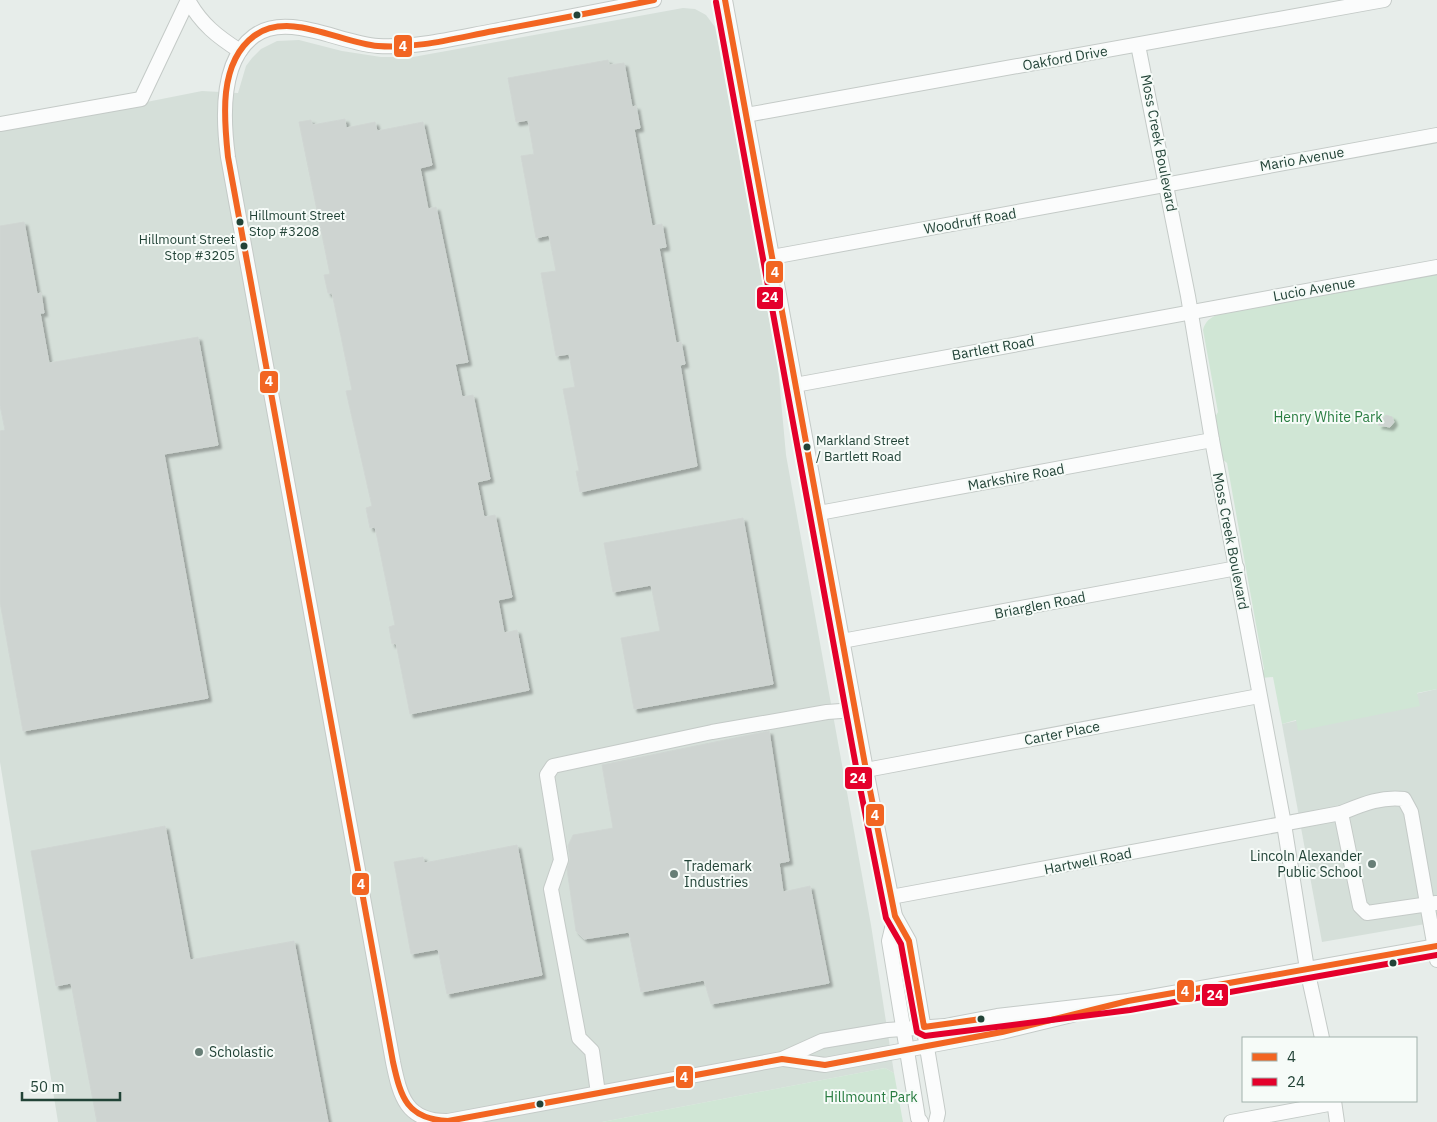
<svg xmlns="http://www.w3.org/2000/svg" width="1437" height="1122" font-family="'IBM Plex Sans',sans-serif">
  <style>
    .built { fill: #d5dfd9 }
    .green { fill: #d0e6d5 }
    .building { fill: #ced4d1; stroke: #d0d6d3; filter: url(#shadow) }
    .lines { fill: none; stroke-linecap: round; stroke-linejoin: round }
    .minor-casing { stroke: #c4cac7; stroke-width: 16 }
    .minor { stroke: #fbfcfc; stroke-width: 14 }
    .bus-1-casing { stroke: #f6fbf8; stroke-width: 10 }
    .bus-2-casing { stroke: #f6fbf8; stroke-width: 10 }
    .bus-1 { stroke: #f26522; stroke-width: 6 }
    .bus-2 { stroke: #e4002b; stroke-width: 6 }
    .bus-dot { fill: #224337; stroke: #f6fbf8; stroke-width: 2 }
    .poi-dot { fill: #677e76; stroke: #f6fbf8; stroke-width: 2 }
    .labels { text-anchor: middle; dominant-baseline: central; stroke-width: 4; stroke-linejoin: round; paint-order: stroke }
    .bus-label { font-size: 13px; fill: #224337; stroke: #f6fbf8; text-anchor: start }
    .street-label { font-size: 14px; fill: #224337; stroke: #f6fbf8 }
    .park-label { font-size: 14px; fill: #297d41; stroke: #f6fbf8 }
    .poi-label { font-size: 14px; fill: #224337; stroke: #f6fbf8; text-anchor: start }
    .line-badge { stroke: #f6fbf8; stroke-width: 2 }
    .badge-label { font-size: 14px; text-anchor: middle; font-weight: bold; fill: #fff }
  </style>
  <defs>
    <filter id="shadow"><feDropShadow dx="3.5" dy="3.5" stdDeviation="1" flood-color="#0004"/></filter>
  </defs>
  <rect width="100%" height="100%" fill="#e7edea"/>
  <g class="built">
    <path d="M683,8L695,9L706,15L715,27L717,37L778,367L786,455L871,925L894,1073L885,1068L602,1122H58L0,762V131L202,91L238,93L246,66L252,58L261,49L277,41L299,40L342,51L381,57H413Z"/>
    <path d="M1437,689V922L1322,942L1282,724Z"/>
  </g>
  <g class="green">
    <path d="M1437,274V689L1417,693L1420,706L1298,731L1296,720L1282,724L1273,677L1261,678L1260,676L1264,669L1227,463L1222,459L1214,419L1218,412L1203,330C1207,313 1226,313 1241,309Z"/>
    <path d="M885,1068L894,1073L903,1122H602Z"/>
  </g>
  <g class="building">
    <path d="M608,60L609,65L624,63L632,107L636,106L640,128L634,129L652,226L662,224L666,247L659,248L676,343L681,342L685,364L680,365L697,466L580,492L576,471H579L563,389L575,387L569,354L556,356L541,273L556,271L549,235L536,238L521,156L534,154L528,120L516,122L508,78Z"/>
    <path d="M345,119L346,128L375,122L377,131L423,122L432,165L420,168L428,209L436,207L468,362L455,364L462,397L473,395L490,479L477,482L484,517L495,515L512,597L498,600L504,633L517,630L529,690L410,714L396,643L392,644L389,627L395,625L375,527L370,528L366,508L372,506L346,391L352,390L332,293H328L324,275L330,274L299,122L311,120L312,125Z"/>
    <path d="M24,222L37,294L41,293L44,313H40L49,363L198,337L218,445L164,454L208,698L23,731L0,602V431L5,430L0,405V226Z"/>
    <path d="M1386,415L1392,417L1394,422L1390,427L1378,425Z"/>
    <path d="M743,518L773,684L634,709L621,638L660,631L651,585L613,592L604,543Z"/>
    <path d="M769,731L789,861L779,863L783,892L810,886L829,983L711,1004L704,980L641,992L629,932L584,939L576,931L567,869L570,859L568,846L573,835L613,828L602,765Z"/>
    <path d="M165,826L190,960L294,941L328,1122H97L71,983L56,986L31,851Z"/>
    <path d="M517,845L542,975L447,994L438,949L411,954L394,862L423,857L424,863Z"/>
  </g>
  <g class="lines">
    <defs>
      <g id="minor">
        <path d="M188,0C201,24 218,37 240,51"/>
        <path d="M654,0C601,11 547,21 494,31C456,38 417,48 378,46C341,44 287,11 254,36C220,61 223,120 228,157L393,1062C400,1096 406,1122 448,1121L782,1059L822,1041L888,1030L945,1026L997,1016L1128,1001L1437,946"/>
        <path d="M725,0L866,770L895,916L909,941L938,1113L936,1122"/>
        <path d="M1138,45L1188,296L1212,440L1284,824L1307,969L1322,1038"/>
        <path d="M746,115L1384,0"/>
        <path d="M0,124L141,99L188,0"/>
        <path d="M772,257L1437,135"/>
        <path d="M795,385L1437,267"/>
        <path d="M819,513L1212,440"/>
        <path d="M842,641L1237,568"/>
        <path d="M866,770L1259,696"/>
        <path d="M1341,813L1360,906L1367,913L1436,903"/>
        <path d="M891,897L1341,813C1361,805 1381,796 1404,799L1411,812L1437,960"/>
        <path d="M895,916L889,941L918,1118L921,1122"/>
        <path d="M784,1059L825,1065L1002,1032L1072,1015"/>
        <path d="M598,1093L592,1051L579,1038L551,889L561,860L547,775L553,766L712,732L827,712L855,710"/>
        <path d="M1334,1101L1337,1122"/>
        <path d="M1231,1122L1334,1103"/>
      </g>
    </defs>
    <use href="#minor" class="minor-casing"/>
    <use href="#minor" class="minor"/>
    <defs>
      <g id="bus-1">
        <path d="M654,0C601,11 547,21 494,31C456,38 417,49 378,46C340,43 289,10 254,36C218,63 224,119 228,157L393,1062C401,1098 407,1119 448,1121L782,1059L825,1065L1002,1032L1128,1001L1437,946"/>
        <path d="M725,0L866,770L895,916L909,941L924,1027L981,1019"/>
      </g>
      <path id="bus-2" d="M716,2L857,772L886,918L901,944L917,1032L925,1036L1130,1010L1437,955"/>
    </defs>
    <use href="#bus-1" class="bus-1-casing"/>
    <use href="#bus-2" class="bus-2-casing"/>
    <use href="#bus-1" class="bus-1"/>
    <use href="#bus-2" class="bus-2"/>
  </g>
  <g class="bus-dot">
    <circle cx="577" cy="15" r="4.5"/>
    <circle cx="240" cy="222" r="4.5"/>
    <circle cx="244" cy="246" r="4.5"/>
    <circle cx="807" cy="447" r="4.5"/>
    <circle cx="1393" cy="963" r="4.5"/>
    <circle cx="981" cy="1019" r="4.5"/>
    <circle cx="540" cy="1104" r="4.5"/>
  </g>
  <g class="poi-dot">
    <circle cx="1372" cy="864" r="5"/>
    <circle cx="674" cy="874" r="5"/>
    <circle cx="199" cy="1052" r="5"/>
  </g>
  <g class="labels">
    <g class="bus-label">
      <text x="249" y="215">Hillmount Street<tspan x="249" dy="16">Stop #3208</tspan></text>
      <text x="235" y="239" text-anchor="end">Hillmount Street<tspan x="235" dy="16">Stop #3205</tspan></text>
      <text x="816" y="440">Markland Street<tspan x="816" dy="16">/ Bartlett Road</tspan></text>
    </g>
    <g class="street-label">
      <text transform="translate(1065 58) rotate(-10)">Oakford Drive</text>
      <text transform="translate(1159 143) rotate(79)">Moss Creek Boulevard</text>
      <text transform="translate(1302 159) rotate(-10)">Mario Avenue</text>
      <text transform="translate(970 221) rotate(-10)">Woodruff Road</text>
      <text transform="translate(1314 289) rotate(-10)">Lucio Avenue</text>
      <text transform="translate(993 348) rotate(-10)">Bartlett Road</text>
      <text transform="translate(1016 477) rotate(-10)">Markshire Road</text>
      <text transform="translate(1231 541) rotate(79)">Moss Creek Boulevard</text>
      <text transform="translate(1040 605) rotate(-11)">Briarglen Road</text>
      <text transform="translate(1062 733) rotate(-11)">Carter Place</text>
      <text transform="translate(1088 861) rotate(-11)">Hartwell Road</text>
    </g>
    <g class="park-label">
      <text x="1328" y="417">Henry White Park</text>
      <text x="871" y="1097">Hillmount Park</text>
    </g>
    <g class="poi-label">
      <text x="1362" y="856" text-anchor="end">Lincoln Alexander<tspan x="1362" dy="16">Public School</tspan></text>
      <text x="684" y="866">Trademark<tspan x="684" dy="16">Industries</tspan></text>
      <text x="209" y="1052">Scholastic</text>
    </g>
  </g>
  <g class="line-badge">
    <rect x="393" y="34" width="20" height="24" rx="5" fill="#f26522"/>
    <rect x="765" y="260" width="19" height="24" rx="5" fill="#f26522"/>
    <rect x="756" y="286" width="28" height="24" rx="5" fill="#e4002b"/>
    <rect x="259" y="370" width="20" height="24" rx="5" fill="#f26522"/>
    <rect x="844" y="766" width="29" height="24" rx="5" fill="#e4002b"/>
    <rect x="865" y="803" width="20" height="24" rx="5" fill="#f26522"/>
    <rect x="351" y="872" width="19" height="24" rx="5" fill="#f26522"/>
    <rect x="1176" y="979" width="19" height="24" rx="5" fill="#f26522"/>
    <rect x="1201" y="983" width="28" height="24" rx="5" fill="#e4002b"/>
    <rect x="675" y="1065" width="19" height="24" rx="5" fill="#f26522"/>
  </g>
  <g class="badge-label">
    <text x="403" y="51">4</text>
    <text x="775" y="277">4</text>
    <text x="770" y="302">24</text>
    <text x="269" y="386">4</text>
    <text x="858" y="783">24</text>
    <text x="875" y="820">4</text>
    <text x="361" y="889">4</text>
    <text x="1185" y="996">4</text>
    <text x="1215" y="1000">24</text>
    <text x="684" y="1082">4</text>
  </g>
  <rect x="1242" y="1037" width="175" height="65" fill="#f6fbf8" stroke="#a1b1ab"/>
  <rect x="1252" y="1053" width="25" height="8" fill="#f26522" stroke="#a1b1ab"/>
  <text x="1287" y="1062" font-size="15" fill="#224337">4</text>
  <rect x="1252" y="1078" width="25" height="8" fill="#e4002b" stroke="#a1b1ab"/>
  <text x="1287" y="1087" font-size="15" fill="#224337">24</text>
  <path d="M22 1092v8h98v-8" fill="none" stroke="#224337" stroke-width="2.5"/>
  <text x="30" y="1092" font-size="15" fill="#224337" stroke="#f6fbf8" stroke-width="4" paint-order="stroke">50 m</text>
</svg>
